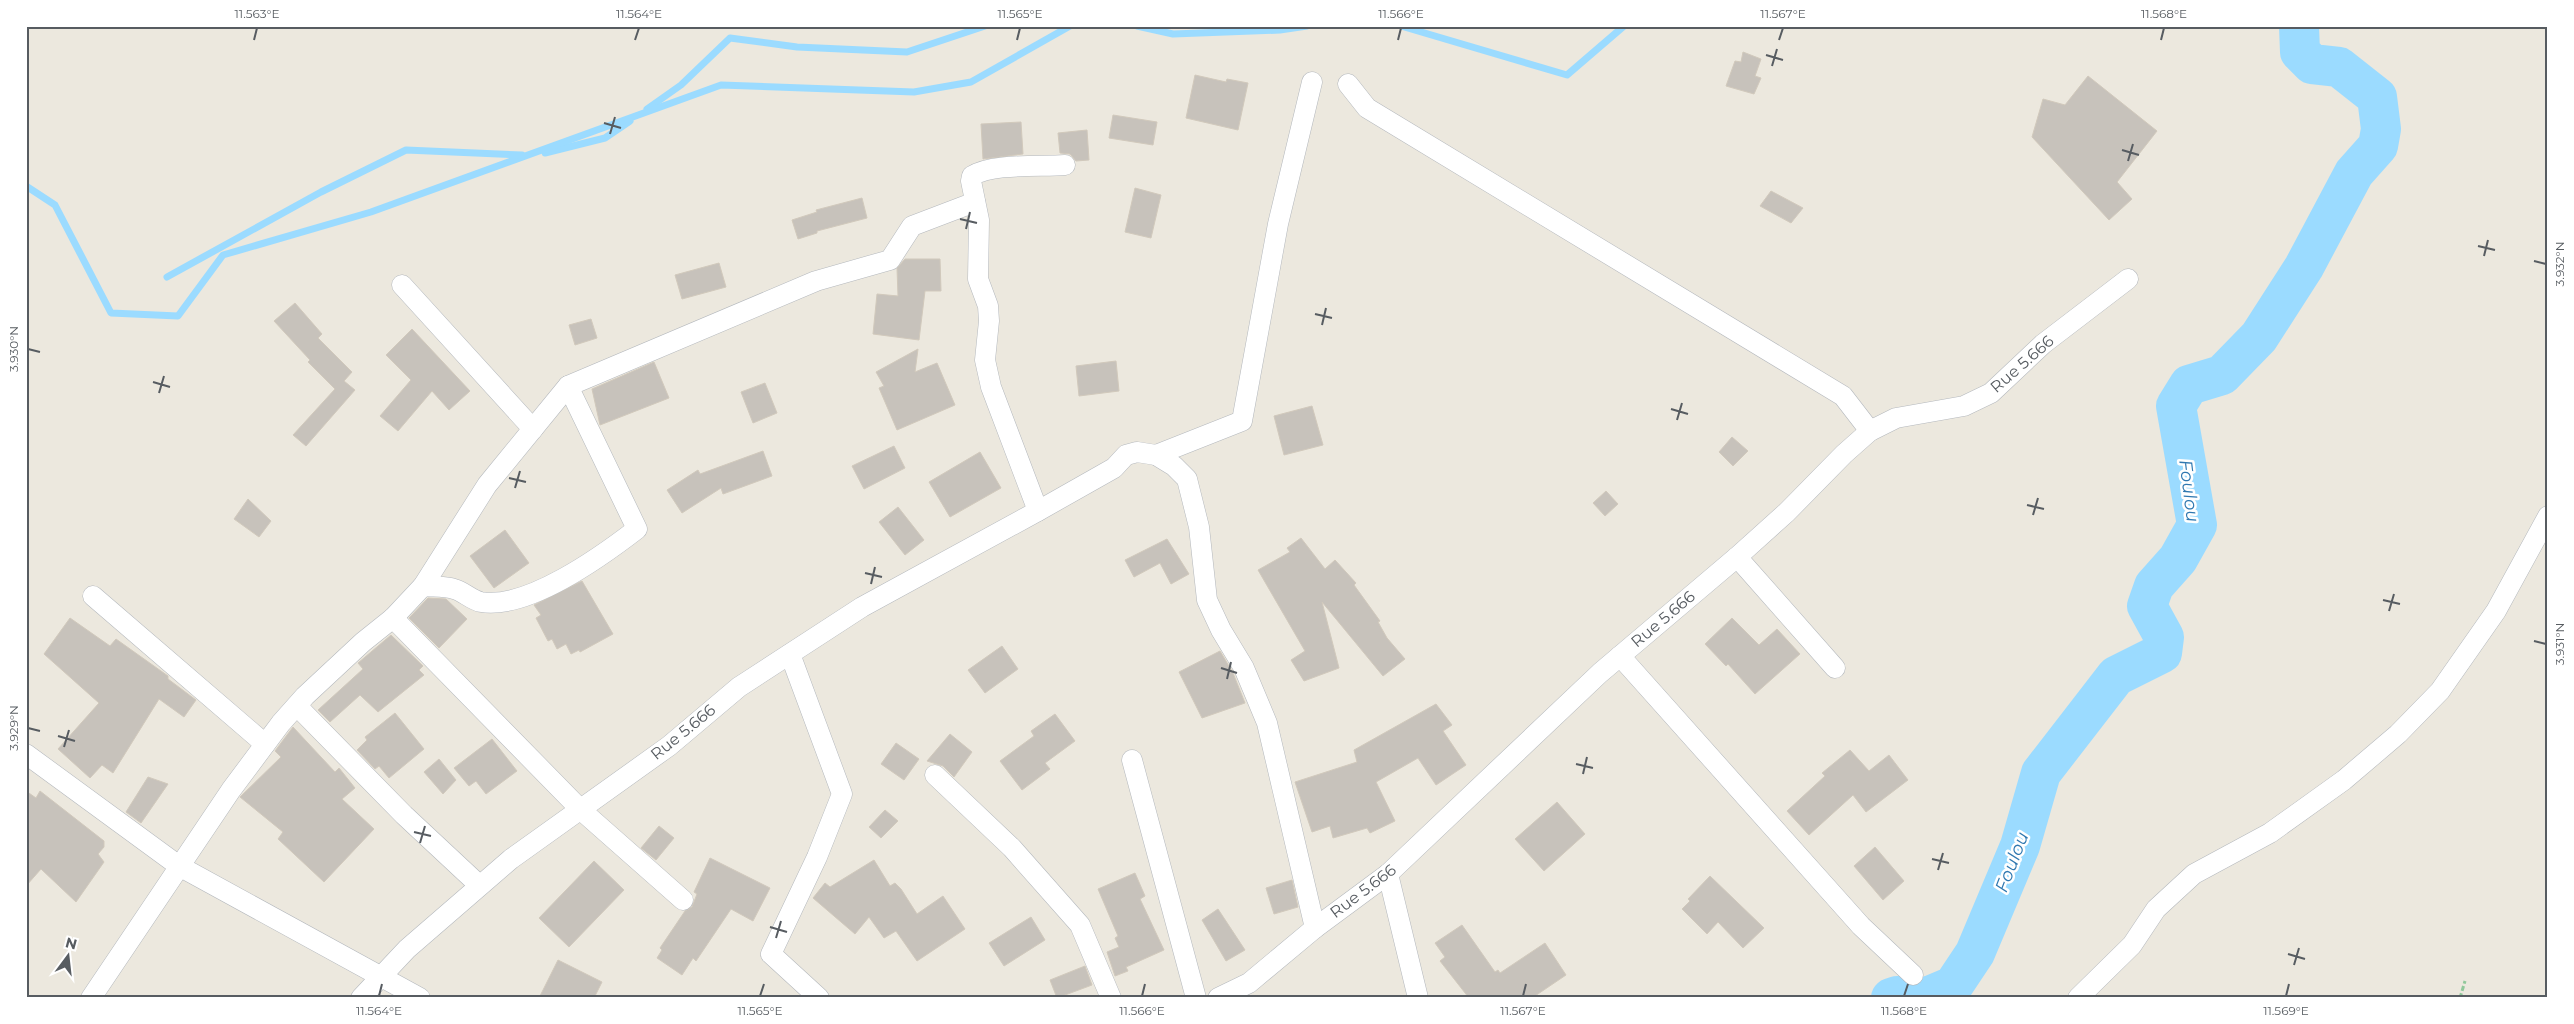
<svg xmlns="http://www.w3.org/2000/svg" width="2574" height="1024" font-family="Montserrat,sans-serif">
  <style>
    .lines { fill: none; stroke-linecap: round; stroke-linejoin: round }
    .stream { stroke: #9bdbff; stroke-width: 7 }
    .river { stroke: #9bdbff; stroke-width: 40 }
    .building { fill: #c7c2bb; stroke: #d1c9bc }
    .street-casing { stroke: #b4b8bd; stroke-width: 21 }
    .path { stroke: #90c89b; stroke-width: 3; stroke-dasharray: 5 2.5; stroke-linecap: butt }
    .street { stroke: #fff; stroke-width: 20 }
    .ticks { fill: none; stroke: #575c61; stroke-width: 2 }
    .labels { text-anchor: middle; dominant-baseline: central; stroke-width: 5; stroke-linejoin: round; paint-order: stroke }
    .street-label { font-size: 16px; fill: #575c61; stroke: #fff }
    .water-label { font-size: 18px; font-style: italic; fill: #2f78b0; stroke: #fff }
    .neatline { fill: none; stroke: #575c61; stroke-width: 2 }
    .ticks-label { font-size: 12px; text-anchor: middle; fill: #575c61 }
  </style>
  <rect width="100%" height="100%" fill="#ece8de"/>
  <g class="lines">
    <g class="stream">
      <path d="M1137,26L1173,34L1280,30L1307,26"/>
      <path d="M1401,26L1567,75L1624,26"/>
      <path d="M647,109L681,85L730,38L797,47L907,52L985,26"/>
      <path d="M545,153L605,138L630,121"/>
      <path d="M26,186L55,205L111,313L178,316L223,255L371,212L721,85L914,92L971,82L1070,26"/>
      <path d="M167,277L321,192L406,150L522,155"/>
    </g>
    <path class="river" d="M1891,998L1897,996L1927,997L1953,986L1975,953L2020,846L2041,773L2116,676L2162,653L2164,637L2147,606L2154,586L2178,559L2197,525L2176,406L2189,385L2222,375L2259,337L2304,267L2354,173L2378,146L2381,129L2377,97L2339,67L2312,64L2300,52L2299,26"/>
  </g>
  <g class="building">
    <path d="M1743,52L1761,59L1755,76L1761,78L1754,94L1726,86L1735,61L1741,62Z"/>
    <path d="M1195,75L1226,82L1227,79L1248,83L1238,130L1186,118Z"/>
    <path d="M2088,76L2157,131L2117,182L2132,199L2109,220L2032,137L2043,99L2065,105Z"/>
    <path d="M1113,115L1157,122L1153,145L1109,138Z"/>
    <path d="M1021,122L1023,154L983,159L981,124Z"/>
    <path d="M1087,130L1089,160L1076,161L1070,154L1060,153L1058,133Z"/>
    <path d="M1135,188L1161,195L1151,238L1125,232Z"/>
    <path d="M1771,191L1803,208L1791,223L1760,206Z"/>
    <path d="M862,198L867,218L817,231V233L798,239L792,220L817,212L816,210Z"/>
    <path d="M905,259H940L941,291H925L919,340L873,334L877,294L898,296L897,268Z"/>
    <path d="M719,263L726,287L682,299L675,275Z"/>
    <path d="M295,303L322,334L318,338L352,372L344,381L355,390L306,446L293,435L335,389L308,362L310,360L274,321Z"/>
    <path d="M591,319L597,338L575,345L569,325Z"/>
    <path d="M412,329L470,391L449,410L432,391L398,431L380,416L411,380L386,355Z"/>
    <path d="M918,349L915,372L937,363L955,405L897,430L879,388L884,386L876,372Z"/>
    <path d="M1116,361L1119,391L1079,396L1076,366Z"/>
    <path d="M654,362L669,398L600,425L592,389Z"/>
    <path d="M765,383L777,413L753,423L741,392Z"/>
    <path d="M1312,406L1323,445L1284,455L1274,416Z"/>
    <path d="M1732,437L1748,451L1733,466L1719,452Z"/>
    <path d="M894,446L905,468L864,489L852,466Z"/>
    <path d="M763,451L772,476L723,494L721,488L682,513L667,490L698,470L700,474Z"/>
    <path d="M980,452L1001,488L950,517L929,482Z"/>
    <path d="M1606,491L1618,504L1605,516L1593,503Z"/>
    <path d="M248,499L271,521L259,537L234,519Z"/>
    <path d="M898,507L924,540L905,555L879,522Z"/>
    <path d="M505,530L529,563L494,588L470,556Z"/>
    <path d="M1301,538L1325,569L1335,560L1356,583L1354,585L1380,621L1378,622L1387,638L1405,659L1383,676L1322,602L1339,668L1304,681L1291,660L1305,651L1258,570L1290,552L1287,548Z"/>
    <path d="M1167,539L1189,574L1171,584L1160,563L1134,577L1125,560Z"/>
    <path d="M582,581L613,634L580,652L579,650L571,654L566,644L557,649L552,639L548,641L536,618L541,615L534,605Z"/>
    <path d="M428,598L446,599L467,619L439,648L409,618Z"/>
    <path d="M70,618L110,646L116,639L168,676V679L196,700L184,717L159,699L113,773L102,765L90,778L58,749L99,703L44,654Z"/>
    <path d="M1732,618L1759,645L1777,629L1800,654L1755,694L1728,664L1726,666L1705,644Z"/>
    <path d="M391,635L423,666L419,670L424,675L378,712L360,695L330,722L318,710L363,669L358,663Z"/>
    <path d="M1002,646L1018,669L985,693L968,670Z"/>
    <path d="M1220,651L1233,673L1245,703L1202,718L1179,672Z"/>
    <path d="M1436,704L1452,725L1443,731L1466,765L1436,785L1418,758L1376,782L1395,821L1370,833L1367,828L1333,838L1330,826L1312,832L1295,782L1357,762L1354,750Z"/>
    <path d="M395,713L424,749L389,778L379,766L375,769L357,750L367,740L365,737Z"/>
    <path d="M1055,714L1075,741L1045,763L1050,769L1022,790L1000,761L1034,736L1031,731Z"/>
    <path d="M293,727L335,772L339,768L355,788L342,799L374,829L324,882L278,839L283,832L240,797L281,757L275,751Z"/>
    <path d="M950,734L972,752L954,777L943,766L927,761Z"/>
    <path d="M492,739L517,771L486,794L476,781L469,786L454,768Z"/>
    <path d="M896,743L919,759L904,780L881,764Z"/>
    <path d="M1850,750L1869,771L1889,755L1908,780L1866,812L1853,795L1809,835L1787,811L1825,776L1822,773Z"/>
    <path d="M439,759L456,780L443,794L424,772Z"/>
    <path d="M148,777L168,784L141,823L126,812Z"/>
    <path d="M26,791L36,798L40,791L104,841V847L98,854L104,862L76,902L41,869L26,886Z"/>
    <path d="M1557,802L1585,834L1544,871L1515,839Z"/>
    <path d="M885,810L898,821L881,838L869,827Z"/>
    <path d="M659,826L674,838L656,860L641,848Z"/>
    <path d="M1875,847L1904,881L1883,900L1854,866Z"/>
    <path d="M710,858L770,888L753,921L731,909L696,961L693,958L682,975L657,958L662,950L660,948L685,911L692,907L697,894L694,892Z"/>
    <path d="M874,860L890,886L895,883L901,889L917,914L943,896L965,929L917,961L896,931L884,938L869,917L855,934L813,898L825,883L830,887Z"/>
    <path d="M594,861L624,890L569,947L539,918Z"/>
    <path d="M1135,873L1145,896L1140,899L1164,950L1126,967L1128,971L1115,976L1107,952L1119,947L1115,938L1118,936L1098,889Z"/>
    <path d="M1710,876L1764,928L1743,948L1718,922L1707,934L1682,909L1690,901L1688,899Z"/>
    <path d="M1292,880L1298,907L1274,914L1266,888Z"/>
    <path d="M1218,909L1245,950L1226,961L1202,920Z"/>
    <path d="M1031,917L1045,940L1004,966L989,943Z"/>
    <path d="M1462,925L1495,972L1498,970L1500,973L1545,943L1566,975L1532,998H1469L1440,961L1445,957L1435,943Z"/>
    <path d="M558,960L602,982L594,998H539Z"/>
    <path d="M1085,966L1092,985L1057,998L1050,980Z"/>
  </g>
  <g class="lines">
    <defs>
      <g id="street">
        <path d="M1348,84L1367,108L1843,396L1870,431"/>
        <path d="M402,285L533,429"/>
        <path d="M1156,455L1242,421L1278,224L1312,82"/>
        <path d="M1038,511L991,387L985,360L989,321L988,306L978,279L979,220L971,181L972,176C992,163 1041,167 1065,165"/>
        <path d="M1737,557L1835,668"/>
        <path d="M423,586C433,587 445,586 454,589C463,591 471,600 481,602C527,610 602,556 637,529L568,386"/>
        <path d="M93,596L265,744"/>
        <path d="M393,618L581,810L683,900"/>
        <path d="M790,654L842,794L817,857L771,954L819,998"/>
        <path d="M1620,656L1861,926L1913,975"/>
        <path d="M297,706L404,815L479,885"/>
        <path d="M26,754L179,866L420,998"/>
        <path d="M1132,760L1196,998"/>
        <path d="M935,775L1012,848L1080,925L1111,998"/>
        <path d="M1388,874L1418,998"/>
        <path d="M91,998L231,790L281,723L305,696L363,642L393,618L423,586L487,485L568,386L816,281L890,260L912,226L975,202"/>
        <path d="M361,998L407,949L511,859L669,746L739,687L862,607L1038,511L1114,468L1126,455L1137,452L1156,455L1174,466L1187,479L1199,527L1207,600L1221,630L1244,668L1267,723L1315,928"/>
        <path d="M1218,998L1249,983L1315,928L1388,874L1600,673L1737,557L1787,512L1844,454L1870,431L1896,418L1964,406L1991,393L2043,344L2128,279"/>
        <path d="M2078,998L2132,945L2156,909L2194,874L2270,833L2344,780L2398,734L2440,691L2496,611L2548,516"/>
      </g>
    </defs>
    <use href="#street" class="street-casing"/>
    <path class="path" d="M2460,998L2465,981"/>
    <use href="#street" class="street"/>
  </g>
  <path class="ticks" d="M254,40L257,28M635,40L639,28M1017,40L1020,28M1398,40L1401,28M1779,40L1783,28M2161,40L2164,28M1766,55L1783,60M1772,66L1777,49M604,123L621,128M610,134L615,117M2122,150L2139,155M2128,161L2133,144M960,219L977,223M966,229L970,212M2478,246L2495,250M2484,256L2488,240M2534,261L2546,264M1315,314L1332,318M1322,325L1326,308M28,349L40,352M153,382L170,387M159,393L164,376M1671,409L1688,414M1677,420L1682,403M509,478L526,482M515,488L520,471M2027,505L2044,509M2033,515L2038,498M865,573L882,577M871,584L875,567M2383,600L2400,604M2389,611L2394,594M2534,641L2546,644M1221,668L1237,673M1227,679L1231,662M28,728L40,731M58,736L75,741M64,747L69,730M1576,764L1593,768M1583,774L1587,757M414,832L431,836M420,843L425,826M1932,859L1949,863M1938,870L1943,853M770,927L787,932M776,938L781,921M2288,954L2305,959M2294,965L2299,948M379,996L382,984M760,996L764,984M1142,996L1145,984M1523,996L1526,984M1904,996L1908,984M2286,996L2289,984"/>
  <g class="labels">
    <g class="street-label">
      <text transform="translate(2022 364) rotate(-41)">Rue 5.666</text>
      <text transform="translate(1663 619) rotate(-40)">Rue 5.666</text>
      <text transform="translate(683 732) rotate(-39)">Rue 5.666</text>
      <text transform="translate(1363 891) rotate(-37)">Rue 5.666</text>
    </g>
    <g class="water-label">
      <text transform="translate(2189 491) rotate(83)">Foulou</text>
      <text transform="translate(2012 862) rotate(-69)">Foulou</text>
    </g>
  </g>
  <rect width="2574" height="1024" fill="none" stroke="#ffffff" stroke-width="55"/>
  <g transform="translate(68 956) rotate(15)" stroke="#ffffff" stroke-width="4" paint-order="stroke">
  <path d="M0-4L9 19L0 12L-9 19Z" fill="#575c61"/>
  <text y="-8" font-size="14" font-weight="bold" text-anchor="middle" fill="#575c61">N</text>
  </g>
  <rect x="28" y="28" width="2518" height="968" class="neatline"/>
  <g class="ticks-label">
    <text x="257" y="18">11.563°E</text>
    <text x="639" y="18">11.564°E</text>
    <text x="1020" y="18">11.565°E</text>
    <text x="1401" y="18">11.566°E</text>
    <text x="1783" y="18">11.567°E</text>
    <text x="2164" y="18">11.568°E</text>
    <text transform="translate(2560 264) rotate(-90)" y="4">3.932°N</text>
    <text transform="translate(14 349) rotate(-90)" y="4">3.930°N</text>
    <text transform="translate(2560 644) rotate(-90)" y="4">3.931°N</text>
    <text transform="translate(14 728) rotate(-90)" y="4">3.929°N</text>
    <text x="379" y="1015">11.564°E</text>
    <text x="760" y="1015">11.565°E</text>
    <text x="1142" y="1015">11.566°E</text>
    <text x="1523" y="1015">11.567°E</text>
    <text x="1904" y="1015">11.568°E</text>
    <text x="2286" y="1015">11.569°E</text>
  </g>
</svg>
